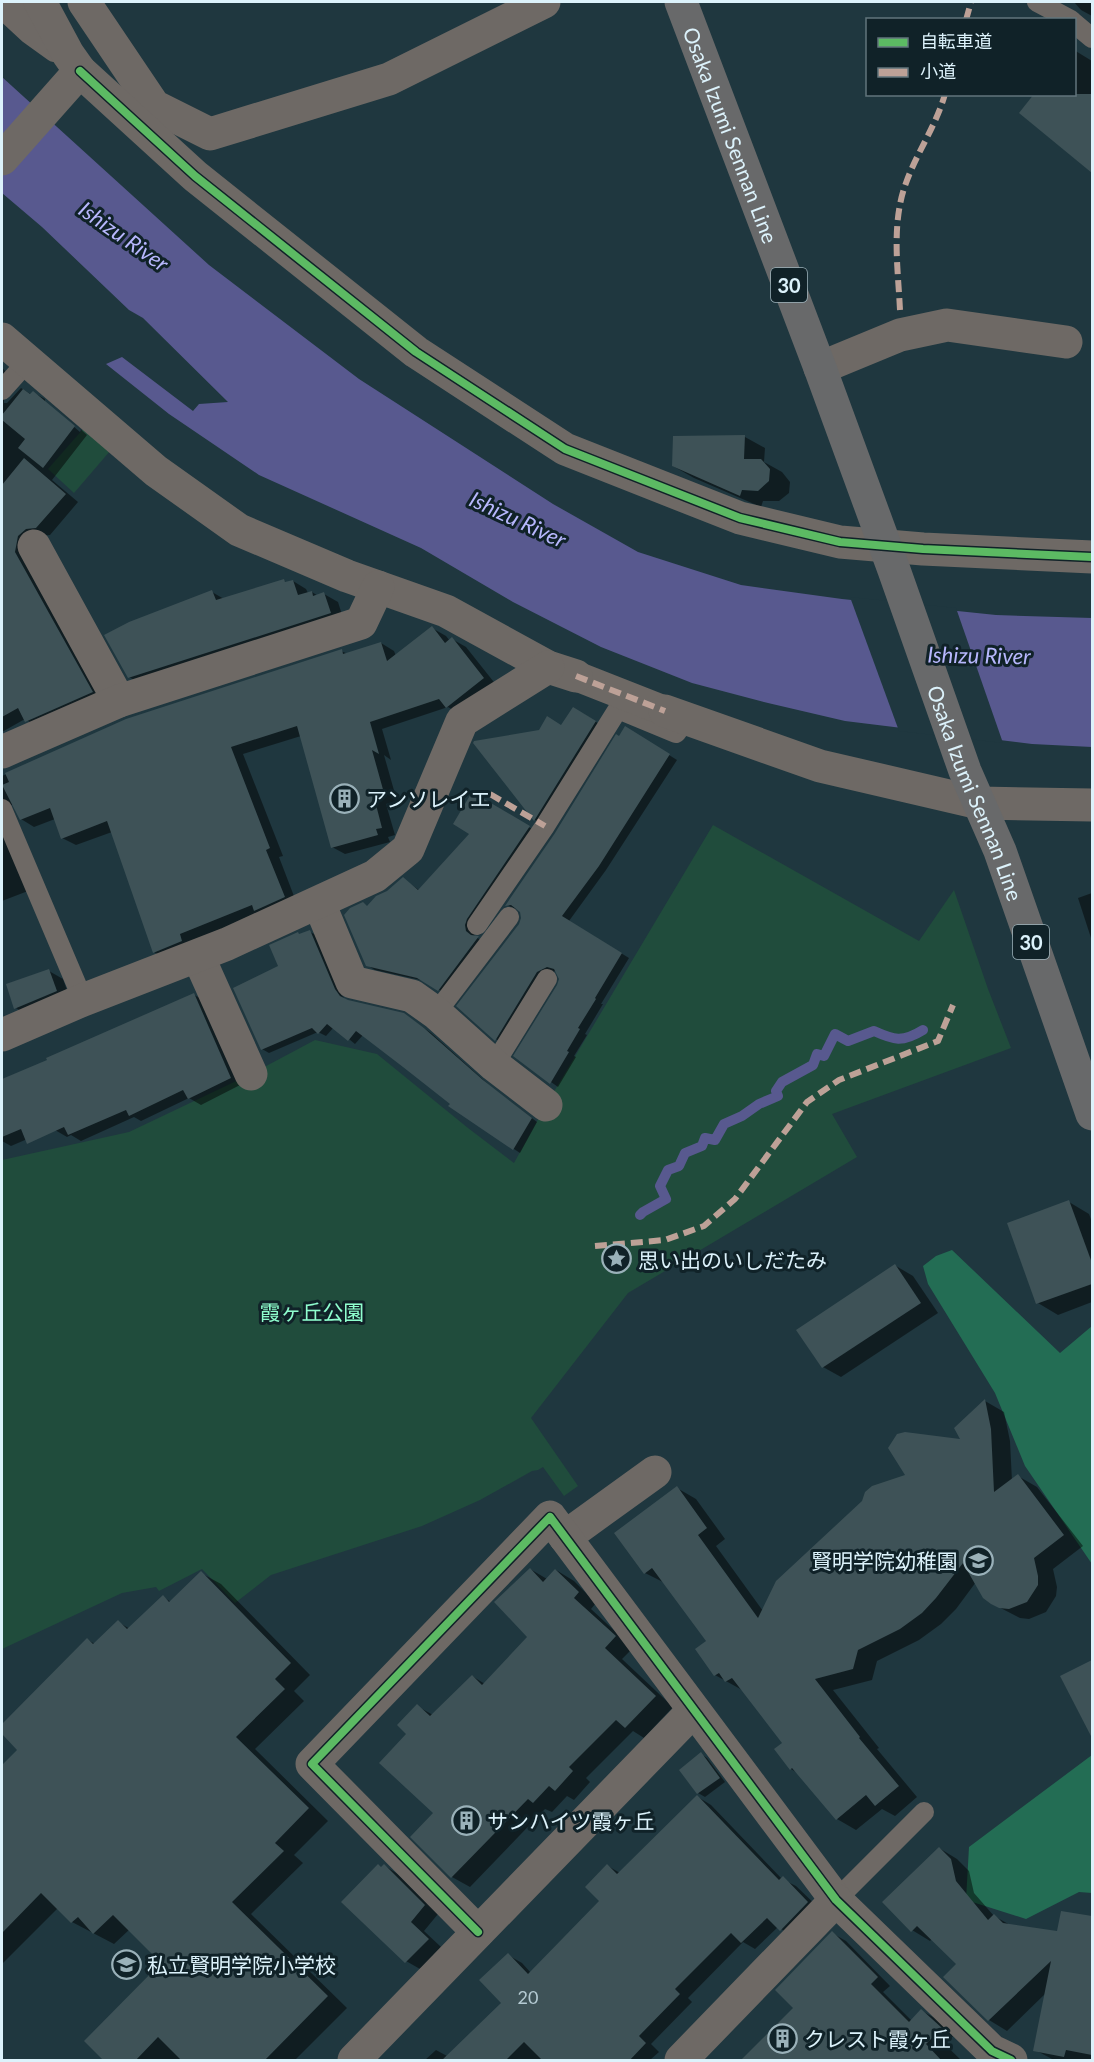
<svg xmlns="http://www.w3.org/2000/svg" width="1094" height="2062" font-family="Lato,'Noto Sans JP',sans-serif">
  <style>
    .green { fill: #204c3c }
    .forest { fill: #236d54 }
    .water { fill: #58598f }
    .pier { fill: #1f373f }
    .shadow { fill: #0007 }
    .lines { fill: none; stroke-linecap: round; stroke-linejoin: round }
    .stream { stroke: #58598f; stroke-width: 10 }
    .building { fill: #3e5257 }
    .service { stroke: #6e6965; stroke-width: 20 }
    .pedestrian { stroke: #6e6965; stroke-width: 30 }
    .minor { stroke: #6e6965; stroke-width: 33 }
    .primary { stroke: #68696a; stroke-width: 33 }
    .quiet { stroke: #bda197; stroke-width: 6; stroke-dasharray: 12 6; stroke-linecap: butt }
    .cycleway-casing { stroke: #102228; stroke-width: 11 }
    .cycleway { stroke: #5cba63; stroke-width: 8 }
    .labels { text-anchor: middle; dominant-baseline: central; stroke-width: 6; stroke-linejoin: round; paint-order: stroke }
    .number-label { font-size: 18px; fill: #b4cad2 }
    .shield { fill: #102228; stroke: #9fb4bc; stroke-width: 1.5 }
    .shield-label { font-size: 20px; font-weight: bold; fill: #dcf2fb }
    .street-label { font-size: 21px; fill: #dcf2fb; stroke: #102228 }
    .poi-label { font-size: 21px; fill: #dcf2fb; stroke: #102228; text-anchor: start }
    .park-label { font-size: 21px; fill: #8ffece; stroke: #102228 }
    .water-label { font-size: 22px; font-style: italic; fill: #b7b7fd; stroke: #102228 }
  </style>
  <rect width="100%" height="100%" fill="#1f373f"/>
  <g class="green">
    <path d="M84,428L110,451L74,493L48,469Z"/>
    <path d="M713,825L919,941L954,890L988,989L1011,1048L832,1114L857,1157L628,1293L531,1418L578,1486L564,1496L543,1467L538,1470L532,1471L480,1500L422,1526L271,1575L235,1603L202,1569L159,1591L156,1587L122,1593L2,1649V1160L129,1132L251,1074L315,1040L377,1054L468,1128L514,1163L546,1105Z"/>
  </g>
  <g class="forest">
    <path d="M952,1250L1060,1353L1092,1326V1564L1025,1466L995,1393L928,1284L923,1266L936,1256Z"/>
    <path d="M1092,1755V1893L1079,1892L1026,1919L966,1900L969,1847Z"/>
  </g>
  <path class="water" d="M2,77L209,265L359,379L553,504L638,552L741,585L842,599L996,615L1092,618V747L1032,744L845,721L768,703L692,683L601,647L513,602L421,548L259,475L169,414L106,364L122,357L193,411L199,404L228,402L143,318L129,310L42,227L2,193Z"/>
  <path class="pier" d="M850,597L956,608L1003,743L899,731Z"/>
  <g class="shadow">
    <path d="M1074,2H1092V16L1081,10Z"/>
    <path d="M1074,50L1092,61V171L1021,113L1074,94Z"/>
    <path d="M2,368L15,380L4,395V403H7L21,388L32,395L34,393L45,399V402L80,432L81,430L47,400L87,435L52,480L78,502L50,535L39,536L105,700L40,728L25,719L2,732V418L4,414L2,412Z"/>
    <path d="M745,437L765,448L764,462L782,472L790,482L789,493L779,501H763L761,507L694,478L673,466Z"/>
    <path d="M284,581L287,583L293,581L306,589L308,593L312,592L318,596L324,594L338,602L344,621L143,685L129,677L212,592L224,599Z"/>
    <path d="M432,628L446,636L450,641L452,639L466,647L497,686L460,714L448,707L382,729L391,760L384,755L397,801L386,804L395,835L388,837L390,842L345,854L332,847L301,736L243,754L283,856L279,857L297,904L167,960L154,952L112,832L76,845L62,838L55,819L34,827L21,819L13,804L6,809L28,891L2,901V776L46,757L341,651L348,654L381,643L394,651L396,656Z"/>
    <path d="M582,713L604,727L543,825L535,820L475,743L562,727Z"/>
    <path d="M626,728L677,760L606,870L569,921L629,958L601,1004H603L585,1034L587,1035L574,1056L576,1057L558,1087L515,1056L559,985V973L555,971L545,976L503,1044L496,1039L522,918L521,911L507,905Z"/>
    <path d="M473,794L537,832L473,930L475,937L486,942L446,994L425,981L375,970L367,965L368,907L403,879L419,890L471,833Z"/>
    <path d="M1092,893V941L1078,898Z"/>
    <path d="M310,932L316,935L341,994L346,1001L411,1019L431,1033L489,1085L537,1122L520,1153L450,1106L452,1104L363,1035L355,1044L334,1027L326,1036L318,1032L269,1053L262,1049L280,967L298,934L301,935Z"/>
    <path d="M49,971L63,979L70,999L29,1016L16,1008Z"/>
    <path d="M194,995L206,1001L242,1084L201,1105L189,1098L141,1121L134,1117L81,1141L71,1135L67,1137L55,1130Z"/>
    <path d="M2,1078L10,1083L39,1134L11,1146L2,1141Z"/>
    <path d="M1069,1202L1089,1214L1092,1222V1302L1058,1315L1038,1303Z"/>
    <path d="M896,1266L913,1276L938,1313L841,1377L823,1367Z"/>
    <path d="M985,1401L1004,1412L1010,1441L1012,1481L1018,1476L1037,1487L1083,1546L1053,1569L1057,1587L1056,1596L1046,1612L1029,1619L1020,1618L991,1603L976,1582L956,1609L941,1624L919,1640L877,1661L872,1680L833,1690L879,1748L877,1749L917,1797L895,1816L882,1809L856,1830L837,1819L799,1774L791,1769L784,1744L744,1691L715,1675L708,1642L665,1583L645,1573L677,1488L696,1499L725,1539L716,1546L763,1611L907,1476L962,1441L956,1429Z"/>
    <path d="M530,1569L547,1579L556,1570L574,1581L596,1603L591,1609L633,1648L622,1659L673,1707L644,1738L633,1731L586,1778L590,1782L574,1800L567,1796L552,1812L545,1809L470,1887L452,1877L435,1813L409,1734L417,1706L433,1715L472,1676L485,1684L529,1637Z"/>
    <path d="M201,1573L221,1584L310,1675L294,1691L304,1701L255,1749L328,1821L294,1855L303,1863L251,1914L347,2008L295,2060H107L163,1963L130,1929L114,1944L72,1922L58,1908L2,1964V1767L19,1750L2,1732V1726L88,1640L95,1644L118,1622L130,1629L163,1597L171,1602Z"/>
    <path d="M1092,1661V1735L1062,1677Z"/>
    <path d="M701,1754L707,1758L725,1782L705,1797L698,1793L681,1770Z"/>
    <path d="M698,1797L711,1805L782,1879L796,1886L821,1910L794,1937L778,1927L755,1949L743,1942L688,1998L692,2002L651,2044L659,2052L650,2060H425L436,2050L447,2056L503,2003L508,1955L522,1963L531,1973L602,1901L608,1866L620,1873Z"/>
    <path d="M939,1848L957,1859L969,1871L974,1893L994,1916L1012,1926L1058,1932L1073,1914L1092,1917V2060H1054L1035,2050L1046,1993L1007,2031L989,2020L945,1977L958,1964L932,1939L930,1941L912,1930Z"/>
    <path d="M385,1866L398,1874L438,1914L424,1931L441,1947L420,1969L406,1961L382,1868Z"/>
    <path d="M832,1933L846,1941L890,1986L883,1992L912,2021L922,2011L935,2018L954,2037L932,2032L961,2060H748L795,2008Z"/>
  </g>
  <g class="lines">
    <path class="stream" d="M640,1215L643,1212L666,1199L660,1186L668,1170L679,1166L685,1153L702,1146L705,1138L715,1140L724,1124L742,1116L759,1104L778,1096L776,1091L782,1082L813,1065L817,1054L824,1056L835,1034L848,1041L874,1031C894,1040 902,1043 923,1030"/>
  </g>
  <g class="building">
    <path d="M1034,94H1092V173L1019,113Z"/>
    <path d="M23,389L30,394L33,391L75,426L43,468L18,448L25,439L2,420V415Z"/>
    <path d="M745,435L744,459H761L770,469L769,481L758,491L742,490L740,496L672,466L673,436Z"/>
    <path d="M24,458L66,494L36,528L26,529L18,536L15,552L93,692L25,722L18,708L2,717V485Z"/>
    <path d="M284,579L285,582L293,580L298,595L312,591L313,596L324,592L331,613L128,678L104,635L129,622L212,590L216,600Z"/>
    <path d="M432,626L445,643L452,637L484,678L446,708L439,699L370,722L379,754L372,750L384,793L374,797L382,828L376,829L378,835L331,848L297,726L231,747L270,848L266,850L285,897L254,911L252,905L180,934L182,941L153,953L107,821L61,839L50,808L20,820L2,785L9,782L5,773L126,719L342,649L343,654L381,642L387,661Z"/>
    <path d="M573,707L596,721L534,821L473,743L474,741L539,730L547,716L561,725Z"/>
    <path d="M625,726L670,754L599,866L562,916L622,953L595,998L596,999L578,1028L580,1029L567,1051L569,1052L550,1084L513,1056L557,985L559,979L554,969L547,967L537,972L495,1041L456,1006L519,924L521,918L520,912L511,905L505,906L555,833L616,734L619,736Z"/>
    <path d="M472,792L530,826L467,919L465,925L466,931L471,935L479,936L438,991L417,978L366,966L344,915L350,908L363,902L367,906L376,896L387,891L403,877L418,890L469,834L453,824Z"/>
    <path d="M310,930L335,989L340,996L348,1000L404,1013L424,1028L483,1080L532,1118L513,1150L448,1106L450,1104L403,1067L356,1031L348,1041L327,1024L318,1034L312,1028L261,1050L233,988L278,966L269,945L298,932L299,934Z"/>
    <path d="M49,969L57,991L14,1009L6,984Z"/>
    <path d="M194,993L231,1078L188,1099L183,1090L129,1116L126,1110L68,1135L64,1127L27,1144L21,1129L2,1137V1079L47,1060L46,1058Z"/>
    <path d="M1069,1200L1092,1263V1284L1036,1304L1007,1223Z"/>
    <path d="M895,1264L921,1303L822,1368L796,1330Z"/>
    <path d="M985,1399L991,1429L994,1492L1018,1474L1064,1535L1034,1558L1038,1576V1585L1027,1602L1009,1609L999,1608L991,1604L983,1598L963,1563L936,1598L922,1613L900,1629L858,1650L853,1669L815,1679L860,1737L859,1738L899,1786L875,1806L866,1795L836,1820L792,1768L790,1770L774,1749L782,1743L732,1678L725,1682L719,1673L714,1676L695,1649L706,1641L652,1568L644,1574L614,1533L677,1486L707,1528L698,1535L758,1618L776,1581L862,1501L865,1492L872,1486L905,1475L888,1448L897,1434L905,1432L960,1439L954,1428Z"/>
    <path d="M530,1568L543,1582L555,1569L579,1592L574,1598L616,1636L605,1648L656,1696L625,1728L616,1720L569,1767L573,1771L555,1791L549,1786L533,1803L528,1799L451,1878L410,1837L433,1813L379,1763L406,1734L397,1725L417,1704L430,1716L472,1675L482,1685L527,1637L494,1602Z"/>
    <path d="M201,1571L291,1663L275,1679L285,1689L236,1737L309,1808L275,1843L284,1851L232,1902L328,1996L264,2061H182L158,2037L135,2061H104L84,2041L161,1963L113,1915L93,1934L78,1917L71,1923L41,1893L2,1933V1765L17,1750L2,1734V1724L87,1638L93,1644L118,1620L127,1629L163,1595L169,1602Z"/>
    <path d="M1092,1660V1738L1060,1676Z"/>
    <path d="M701,1752L720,1778L697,1794L679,1770Z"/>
    <path d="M697,1795L779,1880L783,1876L808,1902L780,1931L767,1918L741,1943L731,1933L675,1989L680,1994L639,2036L646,2043L629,2061H543L524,2042L505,2061H441L501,2003L479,1980L508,1953L528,1974L599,1901L585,1887L607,1864L617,1874Z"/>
    <path d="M939,1847L951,1859L956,1881L988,1920L994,1914L1003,1923L1057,1931L1061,1911L1092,1916V2055L1066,2050L1064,2057L1033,2051L1051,1961L988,2021L943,1977L956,1964L917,1926L911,1932L882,1902Z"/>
    <path d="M378,1864L381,1867L384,1864L425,1905L411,1922L429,1939L405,1963L341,1902Z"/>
    <path d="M832,1931L878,1977L871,1984L909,2022L921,2009L942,2028L926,2044L942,2061H740L793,2008L775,1990Z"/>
  </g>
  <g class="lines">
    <g class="service">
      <path d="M1037,2L1071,20"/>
      <path d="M1074,23L1092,38"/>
      <path d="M2,390L27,362"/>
      <path d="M2,809L83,1000"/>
      <path d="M477,925L545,826L618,709L676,733L679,729"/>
      <path d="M436,1013L509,917"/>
      <path d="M494,1065L547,979"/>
      <path d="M836,1900L924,1812"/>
    </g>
    <path class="pedestrian" d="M576,676L665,711"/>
    <g class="minor">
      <path d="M4,2L32,28L57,46"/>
      <path d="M84,2L154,106L210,134L389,79L544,2"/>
      <path d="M80,71L195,176L416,352L565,449L740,518L840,542L923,549L1092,557"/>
      <path d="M2,159L80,71L68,54L40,2"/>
      <path d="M2,339L156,471L239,530L347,576L446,611L548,667L576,676"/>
      <path d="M820,368L900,335L947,325L1066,342"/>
      <path d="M34,546L119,701"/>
      <path d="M665,711L820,766L979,803L1092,805"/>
      <path d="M2,752L119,701L361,623L378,587"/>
      <path d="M319,903L352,982L412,996L436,1013L494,1065L546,1105"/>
      <path d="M198,956L251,1074"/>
      <path d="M2,1035L83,1000L227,944L375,876L408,849L462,721L548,667"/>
      <path d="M565,1537L655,1472"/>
      <path d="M478,1932L312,1764L550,1517L836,1900L992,2051L1011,2060"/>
      <path d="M354,2060L693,1711"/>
      <path d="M681,2060L836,1900"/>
    </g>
    <path class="primary" id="s1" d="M681,2L820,368L894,570L965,771L1000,851L1092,1114"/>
    <g class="quiet">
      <path d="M966,20L971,2"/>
      <path d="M900,310C898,268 891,223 906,183C917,152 936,126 945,94"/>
      <path d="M576,676L665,711"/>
      <path d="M490,794L545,826"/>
      <path d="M595,1246L665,1240L704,1226L735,1199L807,1102L839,1080L938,1041L953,1005"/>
    </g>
    <defs>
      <g id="cycleway">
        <path d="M80,71L195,176L416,352L565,449L740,518L840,542L923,549L1092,557"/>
        <path d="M478,1932L312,1764L550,1517L836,1900L992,2051L1011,2060"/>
      </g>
    </defs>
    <use href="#cycleway" class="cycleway-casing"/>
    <use href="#cycleway" class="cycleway"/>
  </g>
  <defs>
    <symbol id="building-ring" viewBox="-11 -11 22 22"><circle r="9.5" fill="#102228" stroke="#9ab1b9" stroke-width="1.5"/><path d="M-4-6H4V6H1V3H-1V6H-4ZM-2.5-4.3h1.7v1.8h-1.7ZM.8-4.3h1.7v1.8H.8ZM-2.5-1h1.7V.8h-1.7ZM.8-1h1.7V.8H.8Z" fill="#9ab1b9"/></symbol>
    <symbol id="sight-ring" viewBox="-11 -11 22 22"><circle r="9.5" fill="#102228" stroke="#9ab1b9" stroke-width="1.5"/><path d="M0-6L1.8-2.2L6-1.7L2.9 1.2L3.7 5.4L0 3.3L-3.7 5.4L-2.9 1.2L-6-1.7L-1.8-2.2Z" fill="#9ab1b9"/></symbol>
    <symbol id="school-ring" viewBox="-11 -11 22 22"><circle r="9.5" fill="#102228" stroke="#9ab1b9" stroke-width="1.5"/><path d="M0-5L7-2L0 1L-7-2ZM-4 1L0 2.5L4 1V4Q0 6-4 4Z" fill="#9ab1b9"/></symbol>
  </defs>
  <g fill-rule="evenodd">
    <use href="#building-ring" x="328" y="782" width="33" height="33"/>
    <use href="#sight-ring" x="600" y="1242" width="33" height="33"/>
    <use href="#school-ring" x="962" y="1544" width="33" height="33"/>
    <use href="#building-ring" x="450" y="1804" width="33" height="33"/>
    <use href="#school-ring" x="110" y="1948" width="33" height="33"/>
    <use href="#building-ring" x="766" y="2022" width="33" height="33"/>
  </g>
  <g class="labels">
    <g class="number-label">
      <text x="528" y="1997">20</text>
    </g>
    <g class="shield">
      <rect x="771" y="268" width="36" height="34" rx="4.5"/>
      <rect x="1013" y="925" width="36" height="34" rx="4.5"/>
    </g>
    <g class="shield-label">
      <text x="789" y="285">30</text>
      <text x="1031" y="942">30</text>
    </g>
    <g class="street-label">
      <text stroke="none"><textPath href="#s1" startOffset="142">Osaka Izumi Sennan Line</textPath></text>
      <text stroke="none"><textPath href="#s1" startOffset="844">Osaka Izumi Sennan Line</textPath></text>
    </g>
    <g class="poi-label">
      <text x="366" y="798">アンソレイエ</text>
      <text x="638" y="1259">思い出のいしだたみ</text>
      <text x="958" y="1560" text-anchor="end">賢明学院幼稚園</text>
      <text x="487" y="1820">サンハイツ霞ヶ丘</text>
      <text x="147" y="1964">私立賢明学院小学校</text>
      <text x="804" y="2038">クレスト霞ヶ丘</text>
    </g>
    <g class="park-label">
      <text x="312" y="1311">霞ヶ丘公園</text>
    </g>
    <g class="water-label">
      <text transform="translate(124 236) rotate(35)">Ishizu River</text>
      <text transform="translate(518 519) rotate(25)">Ishizu River</text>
      <text transform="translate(979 655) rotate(1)">Ishizu River</text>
    </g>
  </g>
  <rect width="1094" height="2062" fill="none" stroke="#dcf2fb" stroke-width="6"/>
  <rect x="866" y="18" width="210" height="78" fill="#102228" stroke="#62757c" stroke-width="1.5"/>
  <rect x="878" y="38" width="30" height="9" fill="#5cba63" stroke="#62757c" stroke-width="1.5"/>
  <text x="920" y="48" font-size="18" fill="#dcf2fb">自転車道</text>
  <rect x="878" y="68" width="30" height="9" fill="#bda197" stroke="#62757c" stroke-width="1.5"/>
  <text x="920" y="78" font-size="18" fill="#dcf2fb">小道</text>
</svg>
